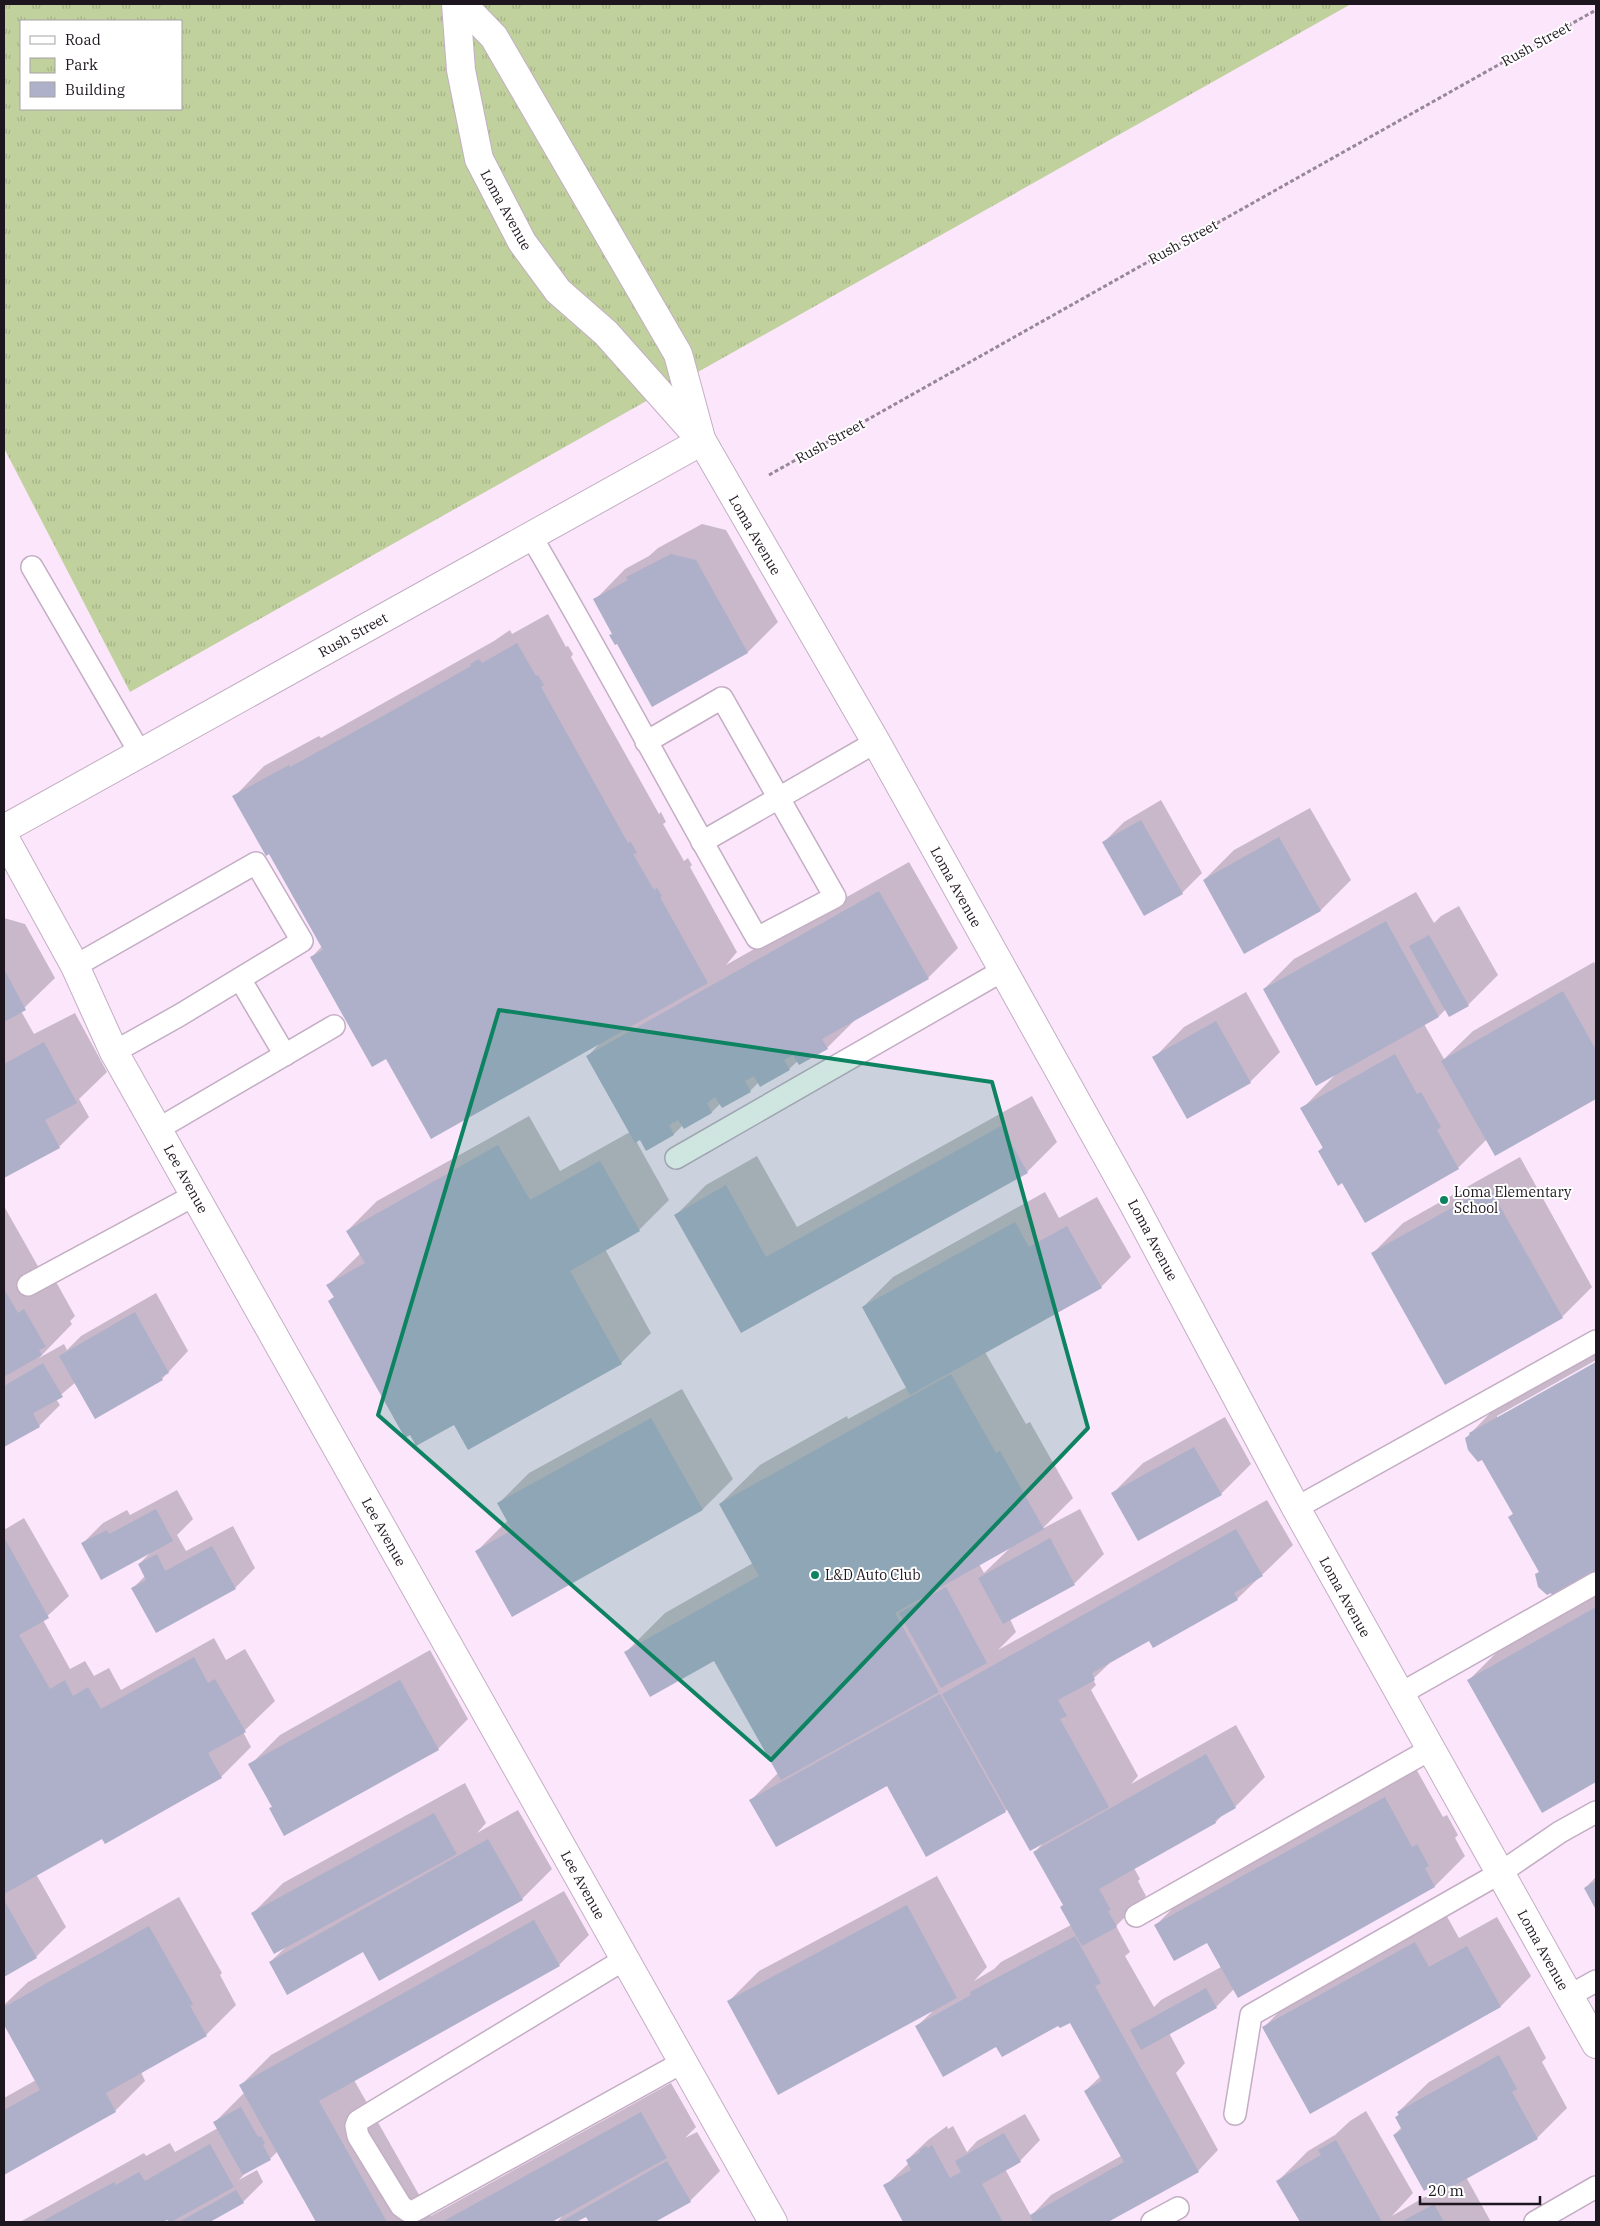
<svg xmlns="http://www.w3.org/2000/svg" width="1600" height="2226" font-family="'IBM Plex Serif',serif">
  <style>
    .park { fill: url(#park-tufts); fill-rule: evenodd }
    .shadow { fill: #0003; fill-rule: evenodd }
    .building { fill: #aeb0ca }
    .lines { fill: none; stroke-linecap: round; stroke-linejoin: round }
    .lane-casing { stroke: #c3aec4; stroke-width: 24 }
    .street-casing { stroke: #c3aec4; stroke-width: 30 }
    .secondary-casing { stroke: #c3aec4; stroke-width: 30 }
    .path { stroke: #978898; stroke-width: 3; stroke-dasharray: 4 2.5; stroke-linecap: butt }
    .lane { stroke: #fff; stroke-width: 21 }
    .street { stroke: #fff; stroke-width: 28 }
    .secondary { stroke: #fff; stroke-width: 28 }
    .marked { fill: #0e8362; fill-opacity: 0.2; stroke: #0e8362; stroke-width: 4; stroke-linejoin: round }
    .poi-dot { fill: #0e8362; stroke: #fff; stroke-width: 2 }
    .labels { text-anchor: middle; dominant-baseline: central; stroke-width: 4; stroke-linejoin: round; paint-order: stroke }
    .street-label { font-size: 14px; fill: #1e161e; stroke: #fff }
    .poi-label { font-size: 14px; fill: #1e161e; stroke: #fff; text-anchor: start }
  </style>
  <defs>
    <pattern id="park-tufts" width="24" height="20" patternUnits="userSpaceOnUse" patternTransform="scale(1.25)"><rect width="24" height="20" fill="#c0d19d"/><path d="M3 7l-1-3M5 7V3M7 7l1-3M15 17l-1-3M17 17v-4M19 17l1-3" fill="none" stroke="#a5b387"/></pattern>
  </defs>
  <rect width="100%" height="100%" fill="#fbe6fc"/>
  <path class="park" d="M4,4H1351L130,692L4,448ZM21,21H181V109H21Z"/>
  <g class="shadow">
    <path d="M702,524L726,530L778,622L748,652L652,705L595,600L625,569L649,556L658,548Z"/>
    <path d="M548,614L566,647L568,646L573,654L571,657L659,814L661,812L666,822L663,824L684,861L688,858L692,865L690,867L737,952L726,965L909,862L958,948L928,978L857,1018L827,1048L798,1061L789,1069L759,1082L750,1091L720,1104L712,1112L683,1125L674,1134L646,1149L641,1139L636,1141L669,1200L639,1230L605,1249L651,1333L621,1363L454,1423L329,1301L335,1296L328,1285L360,1254L347,1231L377,1201L529,1116L560,1171L630,1132L588,1056L600,1043L387,1057L312,957L322,946L270,852L234,797L264,766L319,736L321,738L421,682L494,641L510,630L512,634Z"/>
    <path d="M1161,800L1202,873L1182,893L1104,842L1124,822Z"/>
    <path d="M1310,808L1351,880L1321,910L1245,953L1204,880L1234,850Z"/>
    <path d="M1416,892L1434,923L1441,916L1459,906L1498,975L1468,1005L1446,1009L1439,1016L1424,1024L1444,1059L1473,1031L1594,962L1596,967V1097L1495,1155L1487,1139L1458,1168L1342,1182L1319,1151L1323,1147L1302,1109L1336,1074L1264,989L1294,959Z"/>
    <path d="M4,918L25,924L55,978L21,1011L34,1034L75,1013L107,1072L79,1099L89,1117L59,1147L4,1177Z"/>
    <path d="M1246,992L1280,1052L1250,1082L1154,1058L1184,1027Z"/>
    <path d="M1032,1096L1057,1142L1027,1172L741,1332L676,1215L706,1185L757,1156L797,1227Z"/>
    <path d="M1520,1157L1592,1287L1562,1317L1373,1253L1403,1223Z"/>
    <path d="M1045,1192L1059,1218L1097,1197L1131,1257L1101,1287L985,1352L1026,1424L1030,1422L1073,1498L1042,1529L1080,1509L1104,1554L1074,1584L1010,1619L1016,1632L998,1650L1267,1500L1293,1545L1237,1599L1149,1639L1114,1659L1093,1679L1096,1685L1091,1690L1138,1776L1131,1784L1236,1725L1265,1777L1235,1807L1224,1813L1216,1822L1134,1868L1140,1879L1138,1881L1146,1896L1116,1926L1130,1952L1125,1956L1154,2007L1161,2000L1221,1967L1207,1941L1155,1926L1185,1896L1415,1767L1443,1817L1447,1815L1458,1835L1455,1838L1465,1856L1435,1886L1238,1996L1234,1989L1216,2007L1169,2033L1185,2063L1176,2073L1218,2150L1198,2171L1106,2222H905L885,2186L909,2163L907,2160L928,2140L947,2126L948,2129L953,2126L967,2152L977,2141L1025,2114L1040,2140L1020,2161L1005,2169L1031,2216L1051,2195L1121,2156L1085,2091L1101,2076L1071,2021L997,2045L917,2026L932,2012L729,2001L759,1971L937,1876L987,1967L974,1981L994,1969L1001,1962L1071,1925L1064,1904L1035,1852L1043,1843L1008,1809L1005,1811L888,1785L751,1800L778,1773L715,1660L626,1652L665,1613L753,1563L720,1504L760,1465L847,1416L848,1419L907,1387L863,1307L893,1277ZM1010,1548L984,1573L979,1564Z"/>
    <path d="M5,1208L48,1284L55,1280L75,1316L70,1321L72,1324L39,1358L64,1344L67,1350L81,1336L156,1293L188,1351L162,1379L76,1382L56,1399L60,1405L39,1426L4,1446V1209Z"/>
    <path d="M1596,1349V1360L1497,1416V1419L1596,1363V1571L1553,1595L1537,1574L1540,1571L1510,1517L1514,1513L1483,1458L1466,1438L1500,1403Z"/>
    <path d="M682,1389L733,1479L703,1509L476,1552L508,1520L499,1503L529,1473Z"/>
    <path d="M1225,1417L1251,1464L1221,1494L1113,1493L1143,1463Z"/>
    <path d="M177,1490L193,1519L177,1535L186,1551L233,1526L255,1568L235,1588L132,1589L145,1576L139,1564L152,1551L83,1543L103,1523L127,1510L130,1515Z"/>
    <path d="M24,1518L69,1596L43,1620L70,1669L85,1661L94,1676L109,1668L121,1690L214,1638L226,1660L245,1649L275,1701L243,1732L251,1747L221,1777L102,1837L36,1874L66,1927L36,1957L4,1975V1530Z"/>
    <path d="M1596,1595V1781L1543,1811L1469,1680L1499,1650Z"/>
    <path d="M430,1650L468,1719L438,1749L270,1809L273,1806L250,1765L280,1735Z"/>
    <path d="M465,1783L486,1823L477,1833L518,1810L552,1869L522,1899L363,1950L270,1962L286,1947L253,1913L283,1883Z"/>
    <path d="M1596,1877V1907L1585,1888Z"/>
    <path d="M564,1891L589,1935L559,1965L354,2080L431,2216L671,2083L696,2127L685,2138L697,2132L720,2171L690,2201L652,2222H590L586,2215L573,2222H557L565,2213L549,2222H317L278,2151L270,2159L246,2172L239,2180L257,2170L263,2182L243,2202L208,2222H166L168,2221L167,2218L161,2222H20L144,2153L146,2156L170,2143L175,2152L218,2128L215,2122L245,2092L241,2085L271,2055Z"/>
    <path d="M179,1897L222,1973L220,1975L236,2005L206,2035L141,2072L145,2081L115,2111L4,2173V2098L36,2080L4,2023V2005L28,1982Z"/>
    <path d="M1445,1913L1459,1938L1497,1917L1531,1976L1501,2006L1311,2112L1264,2027L1294,1997Z"/>
    <path d="M1529,2026L1546,2058L1542,2062L1567,2108L1537,2138L1466,2177L1491,2222H1301L1278,2181L1308,2151L1335,2135L1350,2121L1366,2111L1413,2193L1392,2216L1440,2188L1394,2135L1402,2127L1396,2117L1399,2114L1398,2112L1429,2082Z"/>
  </g>
  <g class="building">
    <path d="M671,554L696,560L748,653L652,707L617,644L615,645L609,635L612,634L593,599L628,580L626,577Z"/>
    <path d="M517,643L536,676L538,675L544,685L541,687L628,843L631,842L637,853L633,854L654,890L657,888L662,896L660,897L708,983L431,1139L386,1059L372,1067L310,957L323,950L269,854L266,856L232,796L289,765L290,767L390,712L471,666L470,664L479,659L482,663Z"/>
    <path d="M1141,820L1183,894L1144,916L1102,842Z"/>
    <path d="M1279,837L1321,911L1244,954L1203,880Z"/>
    <path d="M879,891L929,979L822,1039L828,1049L799,1065L793,1055L784,1060L790,1070L760,1087L754,1076L745,1081L751,1092L722,1108L715,1097L707,1103L712,1113L684,1129L678,1120L669,1125L674,1135L646,1151L640,1140L635,1143L586,1056Z"/>
    <path d="M1386,921L1439,1017L1316,1086L1263,989Z"/>
    <path d="M1429,935L1469,1006L1449,1017L1409,946Z"/>
    <path d="M4,969L26,1010L4,1022Z"/>
    <path d="M1563,991L1596,1050V1099L1495,1156L1441,1061Z"/>
    <path d="M1216,1021L1251,1083L1187,1119L1152,1057Z"/>
    <path d="M44,1042L77,1103L45,1120L60,1148L4,1178V1064Z"/>
    <path d="M1395,1054L1417,1094L1421,1092L1441,1127L1437,1130L1459,1169L1365,1223L1342,1183L1338,1186L1318,1151L1323,1148L1300,1108Z"/>
    <path d="M1001,1126L1028,1173L741,1333L674,1215L726,1185L766,1257Z"/>
    <path d="M498,1145L530,1200L600,1161L640,1231L570,1271L622,1364L468,1450L454,1425L416,1446L410,1435L405,1438L328,1301L334,1297L326,1285L365,1263L346,1231Z"/>
    <path d="M1489,1187L1563,1318L1445,1385L1371,1253Z"/>
    <path d="M1015,1222L1029,1247L1067,1226L1102,1288L910,1395L862,1307Z"/>
    <path d="M4,1289L18,1313L24,1309L46,1347L39,1350L42,1355L4,1377Z"/>
    <path d="M135,1312L169,1373L161,1377L163,1380L95,1419L59,1356Z"/>
    <path d="M1596,1362V1573L1553,1597L1551,1593L1547,1595L1538,1587L1535,1574L1539,1572L1508,1517L1513,1514L1482,1460L1478,1462L1468,1450L1465,1438L1470,1435L1469,1433Z"/>
    <path d="M43,1363L63,1397L33,1413L40,1427L4,1447V1386Z"/>
    <path d="M951,1374L996,1453L1000,1451L1044,1529L895,1613L939,1692L781,1780L714,1661L650,1697L624,1652L759,1576L719,1504Z"/>
    <path d="M651,1418L703,1510L512,1617L475,1551L512,1530L497,1503Z"/>
    <path d="M1194,1447L1222,1495L1138,1541L1111,1493Z"/>
    <path d="M156,1509L173,1541L101,1580L81,1543L107,1530L109,1534Z"/>
    <path d="M1236,1529L1263,1576L1234,1593L1238,1600L1153,1648L1149,1641L1092,1673L1095,1680L1058,1700L1067,1716L1060,1719L1109,1807L1030,1851L942,1694Z"/>
    <path d="M4,1537L49,1618L19,1635L50,1689L65,1680L73,1696L88,1687L101,1709L194,1657L208,1683L215,1679L246,1732L208,1753L222,1778L105,1844L102,1839L4,1894Z"/>
    <path d="M1050,1538L1075,1585L1003,1624L978,1578Z"/>
    <path d="M212,1546L236,1589L156,1633L131,1588L146,1580L138,1564L157,1554L165,1571Z"/>
    <path d="M946,1587L987,1663L941,1688L899,1613Z"/>
    <path d="M1596,1607V1782L1542,1813L1467,1680Z"/>
    <path d="M400,1680L439,1750L284,1836L269,1808L272,1807L248,1764Z"/>
    <path d="M940,1694L1006,1812L926,1857L887,1786L776,1847L749,1800Z"/>
    <path d="M1206,1754L1236,1808L1215,1820L1216,1823L1099,1889L1111,1910L1108,1911L1117,1927L1082,1946L1060,1907L1063,1905L1033,1852Z"/>
    <path d="M1385,1797L1412,1847L1417,1844L1429,1866L1425,1868L1435,1887L1238,1998L1207,1943L1174,1961L1154,1925Z"/>
    <path d="M434,1813L457,1854L274,1954L251,1913Z"/>
    <path d="M488,1839L523,1900L379,1981L363,1952L287,1995L269,1962Z"/>
    <path d="M1596,1881V1910L1584,1888Z"/>
    <path d="M4,1900L37,1958L4,1977Z"/>
    <path d="M907,1905L957,1998L778,2095L727,2001Z"/>
    <path d="M534,1920L560,1966L319,2101L387,2222H316L239,2085Z"/>
    <path d="M149,1926L193,2004L190,2006L207,2036L106,2093L116,2112L4,2175V2110L40,2090L4,2025V2007Z"/>
    <path d="M1075,1936L1101,1983L1095,1986L1199,2172L1108,2222H1033L1030,2215L1124,2162L1084,2091L1102,2081L1070,2023L1060,2028L1058,2026L1002,2057L996,2047L943,2077L915,2026L971,1995L970,1992Z"/>
    <path d="M1415,1942L1429,1967L1467,1946L1501,2007L1310,2114L1262,2027Z"/>
    <path d="M1206,1988L1217,2008L1141,2050L1130,2030Z"/>
    <path d="M1499,2055L1517,2089L1512,2092L1538,2139L1441,2193L1436,2184L1424,2191L1393,2135L1402,2130L1395,2117L1399,2115L1397,2112Z"/>
    <path d="M241,2107L258,2137L261,2136L265,2143L263,2145L271,2160L243,2175L213,2122Z"/>
    <path d="M641,2112L667,2158L552,2222H442Z"/>
    <path d="M1004,2133L1021,2162L982,2184L1003,2222H903L883,2185L911,2170L906,2160L920,2152L919,2150L926,2146L928,2148L932,2145L950,2178L961,2172L955,2161Z"/>
    <path d="M1336,2140L1382,2222H1300L1276,2181L1321,2155L1318,2150Z"/>
    <path d="M210,2144L234,2187L171,2222L167,2220L163,2222H41L114,2182L116,2185L139,2172L145,2181Z"/>
    <path d="M667,2161L691,2202L655,2222H589L586,2217L576,2222H560Z"/>
    <path d="M236,2190L244,2203L210,2222H179Z"/>
    <path d="M1434,2204L1444,2222H1401Z"/>
  </g>
  <g class="lines">
    <defs>
      <g id="lane">
        <path d="M531,536C609,669 680,805 757,938L835,897L722,698L646,742"/>
        <path d="M32,567L140,753"/>
        <path d="M702,842L876,742"/>
        <path d="M75,966L256,863L302,941L180,1015L114,1052"/>
        <path d="M240,979L285,1055"/>
        <path d="M158,1129L334,1026"/>
        <path d="M676,1158L1002,971"/>
        <path d="M28,1285L195,1195"/>
        <path d="M1296,1508L1596,1341"/>
        <path d="M1400,1694L1596,1583"/>
        <path d="M1136,1916L1431,1749"/>
        <path d="M625,1959L358,2121L356,2126L358,2136L401,2206L408,2211H414L683,2062"/>
        <path d="M1569,1996L1596,1981"/>
        <path d="M1235,2114L1251,2015L1500,1873L1560,1832L1596,1812"/>
        <path d="M1152,2222L1178,2208"/>
        <path d="M1535,2222L1596,2187"/>
      </g>
      <g id="street">
        <path d="M456,4L461,70L479,159L522,242L558,291L606,333L702,441L876,742L1133,1203L1296,1508L1596,2044"/>
        <path d="M462,4L494,37L678,354L700,435"/>
        <path d="M4,837L75,966L114,1052L773,2222"/>
      </g>
      <path id="secondary" d="M4,829L702,441"/>
    </defs>
    <use href="#lane" class="lane-casing"/>
    <use href="#street" class="street-casing"/>
    <use href="#secondary" class="secondary-casing"/>
    <path class="path" d="M769,475L1596,10"/>
    <use href="#lane" class="lane"/>
    <use href="#street" class="street"/>
    <use href="#secondary" class="secondary"/>
  </g>
  <path class="marked" d="M499,1010L992,1082L1088,1428L771,1760L378,1415Z"/>
  <g class="poi-dot">
    <circle cx="1444" cy="1200" r="5"/>
    <circle cx="815" cy="1575" r="5"/>
  </g>
  <g class="labels">
    <g class="street-label">
      <text transform="translate(1536 44) rotate(-29)">Rush Street</text>
      <text transform="translate(506 210) rotate(61)">Loma Avenue</text>
      <text transform="translate(1183 242) rotate(-29)">Rush Street</text>
      <text transform="translate(830 441) rotate(-29)">Rush Street</text>
      <text transform="translate(755 535) rotate(60)">Loma Avenue</text>
      <text transform="translate(353 635) rotate(-29)">Rush Street</text>
      <text transform="translate(956 887) rotate(61)">Loma Avenue</text>
      <text transform="translate(186 1179) rotate(61)">Lee Avenue</text>
      <text transform="translate(1153 1240) rotate(62)">Loma Avenue</text>
      <text transform="translate(384 1532) rotate(61)">Lee Avenue</text>
      <text transform="translate(1345 1597) rotate(61)">Loma Avenue</text>
      <text transform="translate(583 1885) rotate(61)">Lee Avenue</text>
      <text transform="translate(1543 1950) rotate(61)">Loma Avenue</text>
    </g>
    <g class="poi-label">
      <text x="1454" y="1192">Loma Elementary<tspan x="1454" dy="16">School</tspan></text>
      <text x="825" y="1575">L&amp;D Auto Club</text>
    </g>
  </g>
  <rect width="1600" height="2226" fill="none" stroke="#1e161e" stroke-width="10"/>
  <rect x="20" y="20" width="162" height="90" fill="#ffffff" stroke="#a5a2a5"/>
  <rect x="30" y="36" width="25" height="8" fill="#ffffff" stroke="#a5a2a5"/>
  <text x="65" y="45" font-size="15" fill="#1e161e">Road</text>
  <rect x="30" y="58" width="25" height="15" fill="url(#park-tufts)" stroke="#a5a2a5"/>
  <text x="65" y="70" font-size="15" fill="#1e161e">Park</text>
  <rect x="30" y="82" width="25" height="15" fill="#aeb0ca" stroke="#a5a2a5"/>
  <text x="65" y="95" font-size="15" fill="#1e161e">Building</text>
  <path d="M1420 2196v8h120v-8" fill="none" stroke="#1e161e" stroke-width="2.5"/>
  <text x="1428" y="2196" font-size="15" fill="#1e161e" stroke="#ffffff" stroke-width="4" paint-order="stroke">20 m</text>
</svg>
